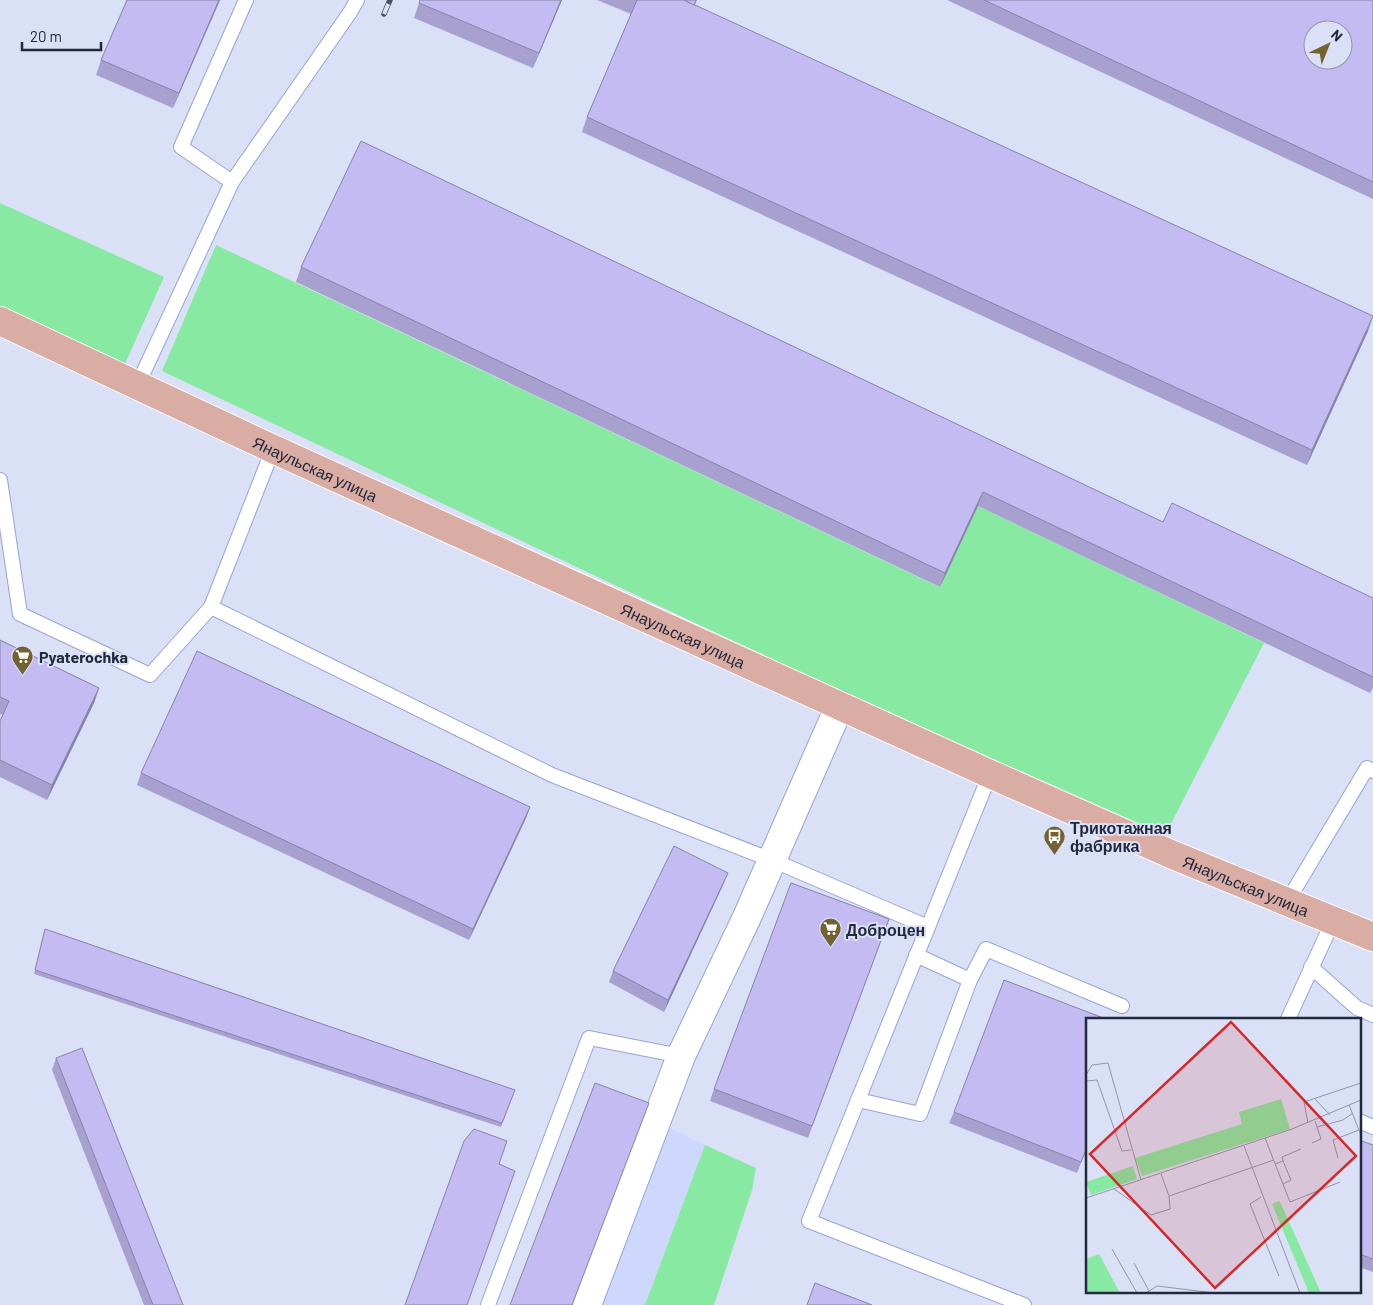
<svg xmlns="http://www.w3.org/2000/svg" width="1373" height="1305" font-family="Barlow,sans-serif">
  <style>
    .built { fill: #cdd8fc }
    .green { fill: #87e9a2 }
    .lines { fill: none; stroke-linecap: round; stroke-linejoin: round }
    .lane-casing { stroke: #95a4d7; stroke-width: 16 }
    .street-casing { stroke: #95a4d7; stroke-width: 30 }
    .primary-casing { stroke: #fff; stroke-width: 30 }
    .lane { stroke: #fff; stroke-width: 14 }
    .street { stroke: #fff; stroke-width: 28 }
    .primary { stroke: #d9aca4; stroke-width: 28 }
    .rail-casing { stroke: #4c5267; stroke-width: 5.5 }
    .rail { stroke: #dae1f7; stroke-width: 4; stroke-dasharray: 11; stroke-linecap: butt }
    .wall { fill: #a8a1cf }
    .shaded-wall { fill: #8883a9 }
    .building { fill: #c3bbf1; stroke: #8883a9; fill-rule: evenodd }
    .labels { text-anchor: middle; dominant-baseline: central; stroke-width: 4; stroke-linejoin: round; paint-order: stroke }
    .street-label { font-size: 16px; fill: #23293d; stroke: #dae1f7 }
    .poi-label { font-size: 16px; font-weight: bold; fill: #23293d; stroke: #dae1f7; text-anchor: start }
    .inset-road { fill: none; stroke: #9197ad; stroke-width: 1 }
    .view { fill: #d62828; fill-opacity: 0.15; stroke: #d62828; stroke-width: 2.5 }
    .inset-edge { fill: none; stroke: #23293d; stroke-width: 2.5 }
  </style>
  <rect width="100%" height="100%" fill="#dae1f7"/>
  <path class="built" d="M665,1125L705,1145L645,1305H600Z"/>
  <g class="green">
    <path d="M0,203L164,277L124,366L0,311Z"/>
    <path d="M216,245L939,587L978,506L1264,643L1161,843L162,371Z"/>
    <path d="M705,1145L756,1168L752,1190L714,1305H645Z"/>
  </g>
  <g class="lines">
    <defs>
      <g id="lane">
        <path d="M232,182L181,147L246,0"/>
        <path d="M138,384L232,182L351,11L357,0"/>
        <path d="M0,480L20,614L150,675L211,607L273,449"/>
        <path d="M211,607L552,775L772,860L928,927"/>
        <path d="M990,774L809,1221L1024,1305"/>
        <path d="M1287,902L1367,768L1373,771"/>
        <path d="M916,955L970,980L986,949L1122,1006"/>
        <path d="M1311,967L1357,1008L1373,1015"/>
        <path d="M1288,1019L1333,921"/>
        <path d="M858,1100L920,1114L970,980"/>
        <path d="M1359,1121L1373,1127"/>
        <path d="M488,1305L589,1038L681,1056"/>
      </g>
      <path id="street" d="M587,1305L681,1056L747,917L840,705"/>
      <g id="primary">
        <path id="s1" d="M0,321L273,449L990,774L1173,855L1373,937"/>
      </g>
    </defs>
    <use href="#lane" class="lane-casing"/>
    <use href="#street" class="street-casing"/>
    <use href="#primary" class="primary-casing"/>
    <use href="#lane" class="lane"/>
    <use href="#street" class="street"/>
    <use href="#primary" class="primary"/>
    <defs>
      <path id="rail" d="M384,14L390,0"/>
    </defs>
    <use href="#rail" class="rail-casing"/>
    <use href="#rail" class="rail"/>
  </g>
  <g class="wall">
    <path d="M127,0H220L173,108L96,75L101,60Z"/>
    <path d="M420,0H562L533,68L414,18Z"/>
    <path d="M597,0H697L695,5L1368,331L1307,465L582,132L587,117L631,14Z"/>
    <path d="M947,0H1373V199Z"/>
    <path d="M301,267L1163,522L1373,598V688L1370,693L978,506L940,587L296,282Z"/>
    <path d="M0,640L99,688L94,703L47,800L0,777V721L3,715L0,714Z"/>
    <path d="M141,773L530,807L526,818L469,940L137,785Z"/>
    <path d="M723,885L664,1012L609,982L613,971Z"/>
    <path d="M889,919L808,1138L710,1101L714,1089Z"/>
    <path d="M45,929L515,1090L501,1127L34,974Z"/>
    <path d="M56,1058L183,1305H144L52,1070Z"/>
    <path d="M954,1112L1087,1148L1077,1173L949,1123Z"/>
    <path d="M1359,1140L1373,1145V1272L1359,1267Z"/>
  </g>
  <g class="shaded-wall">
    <path d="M219,0H220L173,108L179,93Z"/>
    <path d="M561,0H562L533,68L539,53Z"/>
    <path d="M1373,317L1368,331L1307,465L1312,450Z"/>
    <path d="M983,492L978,506L940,587L945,573Z"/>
    <path d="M99,688L94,703L47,800L52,785Z"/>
    <path d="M530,807L526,818L469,940L473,929Z"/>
    <path d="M728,873L723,885L664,1012L668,1000Z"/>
  </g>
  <g class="building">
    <path d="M127,0H219L179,93L101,60Z"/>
    <path d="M420,0H561L539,53L419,3Z"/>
    <path d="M637,0H684L1373,316L1312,450L587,117Z"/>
    <path d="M684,0H696L694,5Z"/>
    <path d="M984,0H1373V182ZM1313,30H1343V60H1313Z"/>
    <path d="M361,141L1163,522L1172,503L1373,598V677L983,492L945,573L301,267Z"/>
    <path d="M0,640L99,688L52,785L0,760V721L9,701L0,697Z"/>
    <path d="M197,651L530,807L473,929L141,773Z"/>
    <path d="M674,846L728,873L668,1000L613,971Z"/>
    <path d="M791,883L889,919L812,1126L714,1089Z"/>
    <path d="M45,929L515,1090L502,1123L35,970Z"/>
    <path d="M1004,980L1106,1019H1087V1147L1081,1162L954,1112Z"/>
    <path d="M82,1048L183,1305H153L56,1058Z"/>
    <path d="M595,1083L649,1103L572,1305H510Z"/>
    <path d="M474,1129L507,1141L499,1164L515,1171L467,1305H405L464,1141Z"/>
    <path d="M1359,1140L1373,1145V1259L1359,1254Z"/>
    <path d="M815,1283L872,1305H807Z"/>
  </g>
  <defs>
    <symbol id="supermarket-pin" viewBox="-11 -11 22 30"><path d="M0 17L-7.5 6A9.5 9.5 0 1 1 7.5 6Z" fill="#726230" stroke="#dae1f7"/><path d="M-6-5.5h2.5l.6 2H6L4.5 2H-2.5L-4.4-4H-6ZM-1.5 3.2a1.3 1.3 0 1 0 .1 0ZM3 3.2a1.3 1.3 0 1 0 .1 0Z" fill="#fff"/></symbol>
    <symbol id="bus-pin" viewBox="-11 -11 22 30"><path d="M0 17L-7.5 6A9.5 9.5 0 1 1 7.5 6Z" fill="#726230" stroke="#dae1f7"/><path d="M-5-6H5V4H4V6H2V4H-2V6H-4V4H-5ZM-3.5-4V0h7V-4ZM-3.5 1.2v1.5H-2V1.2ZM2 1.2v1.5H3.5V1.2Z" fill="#fff"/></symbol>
  </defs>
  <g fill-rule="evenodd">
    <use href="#supermarket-pin" x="10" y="644" width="25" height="34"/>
    <use href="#bus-pin" x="1042" y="824" width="25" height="34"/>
    <use href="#supermarket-pin" x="818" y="916" width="25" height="34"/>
  </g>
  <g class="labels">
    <g class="street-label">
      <text stroke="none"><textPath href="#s1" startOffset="348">Янаульская улица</textPath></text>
      <text stroke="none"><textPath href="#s1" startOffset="752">Янаульская улица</textPath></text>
      <text stroke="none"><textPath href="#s1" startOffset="1368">Янаульская улица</textPath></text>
    </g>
    <g class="poi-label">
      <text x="39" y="656">Pyaterochka</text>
      <text x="1070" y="827">Трикотажная<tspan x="1070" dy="18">фабрика</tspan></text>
      <text x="846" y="929">Доброцен</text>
    </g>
  </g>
  <g transform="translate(1086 1018)">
    <rect width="275" height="275" fill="#dae1f7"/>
    <path d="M195,81L204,111L56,158L49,140L156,106L153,94ZM47,148L51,161L5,177L0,164ZM193,183L195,186L235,275H223L186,186ZM13,236L34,275H0V241Z" fill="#87e9a2"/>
    <path class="inset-road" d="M0,57L6,47L22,45L55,162M0,63L11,62L36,133L45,132M229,81L244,97M263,87L275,117M222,105L218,84L275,65M231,109L257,102L267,95M179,120L204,184L254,164M226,125L235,121L229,103M158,128L214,275M252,140L247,122L273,112M189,146L197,143L196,139L215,131M197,166L205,162L197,143M28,171L65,197L84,191L83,178L75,156M83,178L188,142M175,179L164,186L193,258M0,180L206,111L275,82M26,231L51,275M48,245L63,273M60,275L71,268L129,275"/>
    <path class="view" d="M145,4L270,138L129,270L4,136Z"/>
    <rect width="275" height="275" class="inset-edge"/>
  </g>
  <g transform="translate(1328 45) rotate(43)"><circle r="24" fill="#dae1f7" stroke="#9197ad"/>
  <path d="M0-4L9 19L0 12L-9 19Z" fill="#726230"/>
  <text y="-8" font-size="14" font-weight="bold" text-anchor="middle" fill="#23293d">N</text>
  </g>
  <path d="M22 42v8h79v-8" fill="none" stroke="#23293d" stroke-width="2.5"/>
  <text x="30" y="42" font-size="15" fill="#23293d" stroke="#dae1f7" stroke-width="4" paint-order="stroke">20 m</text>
</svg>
